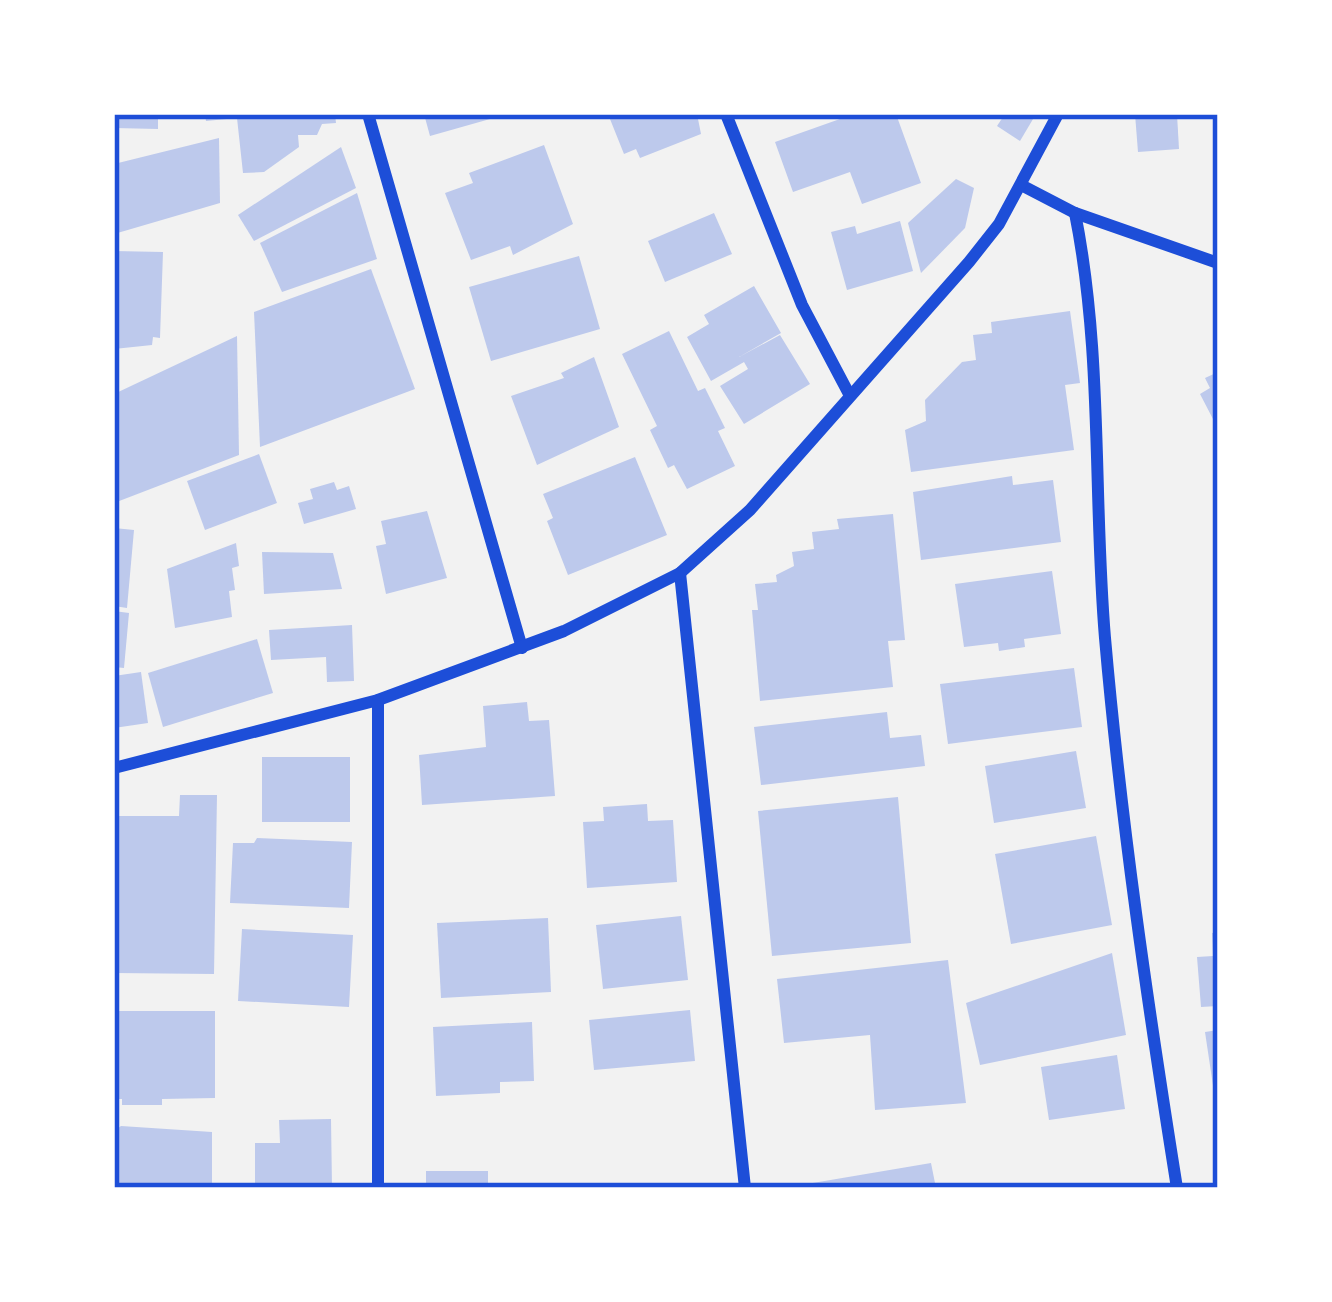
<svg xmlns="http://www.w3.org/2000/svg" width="1332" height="1302" font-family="Signika,sans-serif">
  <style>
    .building { fill: #bdc9ec }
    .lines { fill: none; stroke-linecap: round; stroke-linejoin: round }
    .minor { stroke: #1d4ed8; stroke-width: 12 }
    .neatline { fill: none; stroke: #1d4ed8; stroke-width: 4.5 }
  </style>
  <rect width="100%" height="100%" fill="#f2f2f2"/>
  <g class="building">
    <path d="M114,114H158V129L114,128Z"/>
    <path d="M205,114H335L336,123L322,124L317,135H298L299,147L264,172L243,173L237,118L206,121Z"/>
    <path d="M424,114H489L490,119L430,136Z"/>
    <path d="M608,114H697L701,134L640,158L636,149L624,154Z"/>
    <path d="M854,114H896L921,183L862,204L850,172L793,192L775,142Z"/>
    <path d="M1005,114H1036L1020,141L997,126Z"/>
    <path d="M1135,114H1177L1179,149L1138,152Z"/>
    <path d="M219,138L220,203L114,234V164Z"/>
    <path d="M544,145L573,224L513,255L510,246L471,260L445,193L473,183L469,173Z"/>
    <path d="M341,147L356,188L254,241L238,215Z"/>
    <path d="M956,179L974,188L965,228L921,273L908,223Z"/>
    <path d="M357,193L377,259L282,292L260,243Z"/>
    <path d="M714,213L732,254L665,282L648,241Z"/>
    <path d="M900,221L913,271L847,290L831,232L855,226L857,234Z"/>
    <path d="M114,251L163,252L160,338L153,337L152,345L114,349Z"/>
    <path d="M579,256L600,329L491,361L469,287Z"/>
    <path d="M371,269L415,389L260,447L254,312Z"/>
    <path d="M754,286L781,333L739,357L780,335L810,384L744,424L720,386L748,369L744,362L711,381L687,337L709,324L704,315Z"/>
    <path d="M1070,311L1080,383L1065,385L1074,450L911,472L905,430L926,421L925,400L962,362L976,360L973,335L992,333L991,322Z"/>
    <path d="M669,331L698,391L705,388L725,428L718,431L735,466L687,489L674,465L668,468L650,430L657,426L622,354Z"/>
    <path d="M237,336L239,455L114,503V394Z"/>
    <path d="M594,357L619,427L537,465L511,396L564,378L561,373Z"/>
    <path d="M1218,372V419L1214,421L1200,394L1210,388L1205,378Z"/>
    <path d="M259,454L277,503L205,530L187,481Z"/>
    <path d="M635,457L667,535L568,575L547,521L553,518L543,494Z"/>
    <path d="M1012,476L1013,485L1053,480L1061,542L921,560L913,492Z"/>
    <path d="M334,482L337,490L349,486L356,509L304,524L298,503L313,499L310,489Z"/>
    <path d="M427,511L447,578L386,594L376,546L386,544L381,521Z"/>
    <path d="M893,514L905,640L888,641L893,687L760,701L752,610H758L755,584L777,582L776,575L794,566L792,552L814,549L812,532L839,529L837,519Z"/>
    <path d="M114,528L134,530L127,608L114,606Z"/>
    <path d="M236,543L239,566L232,568L235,590L229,591L232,617L175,628L167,569Z"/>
    <path d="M262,552L333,553L342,589L264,594Z"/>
    <path d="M1052,571L1061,634L1024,639L1025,647L999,651L998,643L964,647L955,584Z"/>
    <path d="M114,611L129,613L124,668L114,667Z"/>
    <path d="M352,625L354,681L327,682L326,657L271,660L269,630Z"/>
    <path d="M257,639L273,693L163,727L148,673Z"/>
    <path d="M1074,668L1082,727L948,744L940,684Z"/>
    <path d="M141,672L148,723L114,728V676Z"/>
    <path d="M527,702L529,721L549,720L555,796L422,805L419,755L486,747L483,706Z"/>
    <path d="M887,712L890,738L921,735L925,766L761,785L754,727Z"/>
    <path d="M1076,751L1086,808L994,823L985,766Z"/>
    <rect x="262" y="757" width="88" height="65"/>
    <path d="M180,795H217L214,974L114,973V816H179Z"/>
    <path d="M898,797L911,943L772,956L758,811Z"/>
    <path d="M647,804L648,821L673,820L677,882L587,888L583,822L604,821L603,807Z"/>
    <path d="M1096,836L1112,925L1011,944L995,854Z"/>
    <path d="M257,838L352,842L349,908L230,903L233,843H254Z"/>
    <path d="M681,916L688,980L603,989L596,925Z"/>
    <path d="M548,918L551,992L441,998L437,923Z"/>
    <path d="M242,929L353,935L349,1007L238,1001Z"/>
    <path d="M1218,932V1006L1201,1007L1197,957L1213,956L1212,933Z"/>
    <path d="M1112,953L1126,1035L980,1065L966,1003Z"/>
    <path d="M948,960L966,1103L875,1110L870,1035L784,1043L777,979Z"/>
    <path d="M690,1010L695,1061L594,1070L589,1020Z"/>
    <path d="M114,1011H215V1098L162,1099V1105H122V1099H114Z"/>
    <path d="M532,1022L534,1081L500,1082V1093L436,1096L433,1027Z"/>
    <path d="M1218,1030V1099H1215L1205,1032Z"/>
    <path d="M1117,1055L1125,1109L1049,1120L1041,1067Z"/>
    <path d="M331,1119L332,1188L255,1187V1143H280L279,1120Z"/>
    <path d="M121,1126L212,1132V1188H114V1131Z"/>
    <path d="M931,1163L936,1188H795V1186Z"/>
    <rect x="426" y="1171" width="62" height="17"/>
  </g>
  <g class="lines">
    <g class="minor">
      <path d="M368,114L522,648"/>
      <path d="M726,114L802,305L849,394"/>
      <path d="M1023,186L1075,213L1218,263"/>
      <path d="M1075,213C1103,353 1093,495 1105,638C1121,822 1148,1006 1177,1188"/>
      <path d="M680,573L745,1188"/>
      <path d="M114,768L378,700L564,631L680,573L750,510L969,262L999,224L1058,114"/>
      <path d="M378,1188V700"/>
    </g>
  </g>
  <rect width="1332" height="1302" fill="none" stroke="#ffffff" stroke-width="234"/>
  <rect x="117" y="117" width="1098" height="1068" class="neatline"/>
</svg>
